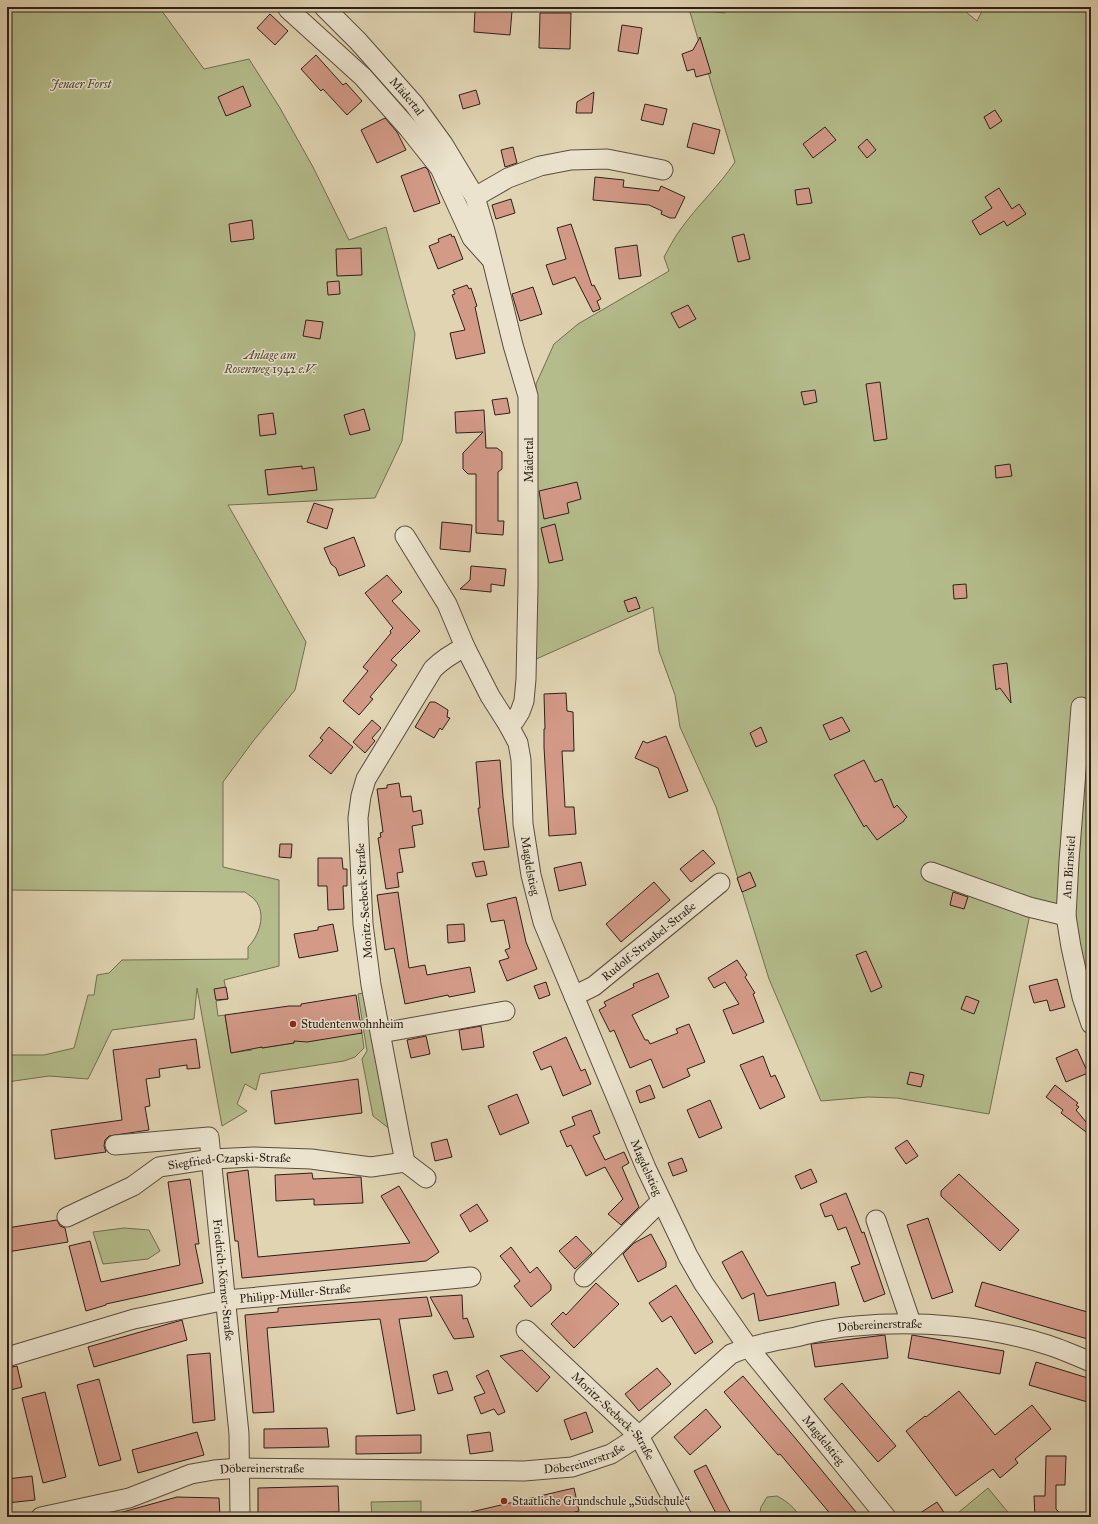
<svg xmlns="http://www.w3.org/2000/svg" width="1098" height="1524" font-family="'IM FELL Great Primer',serif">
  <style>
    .green { fill: #b4bc8b; stroke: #706e52 }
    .building { fill: #d39a88; stroke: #2c2019 }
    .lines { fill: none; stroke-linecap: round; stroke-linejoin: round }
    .minor-casing { stroke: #594d3f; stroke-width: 21 }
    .minor { stroke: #ebe3cd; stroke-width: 19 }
    .poi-dot { fill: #8f2418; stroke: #ebe3cd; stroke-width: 1.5 }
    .labels { text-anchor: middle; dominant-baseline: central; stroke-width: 3; stroke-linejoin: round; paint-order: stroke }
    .park-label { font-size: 12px; font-style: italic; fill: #4e4736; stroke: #ebe3cd }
    .street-label { font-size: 12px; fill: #2c2019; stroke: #ebe3cd }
    .poi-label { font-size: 12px; fill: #2c2019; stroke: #ebe3cd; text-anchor: start }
  </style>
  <rect width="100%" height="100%" fill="#e0d4b2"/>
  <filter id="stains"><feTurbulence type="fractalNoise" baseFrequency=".005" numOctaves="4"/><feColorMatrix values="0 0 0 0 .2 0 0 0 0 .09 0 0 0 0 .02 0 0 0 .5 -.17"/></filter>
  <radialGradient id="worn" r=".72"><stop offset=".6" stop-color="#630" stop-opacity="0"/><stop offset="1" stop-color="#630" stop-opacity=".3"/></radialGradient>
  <g class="green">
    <path d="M7,7H159L204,69L249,59L280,108L313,167L349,240L386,227L415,334L402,441L375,498L228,505L306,642L295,690L254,740L223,782V867L279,880V966L224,980L228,999L216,1001L218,1016L225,1015L231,1053L252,1050L251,1044L261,1043L262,1048L294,1043V1039L362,1033L364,1048L355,1057L344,1061L260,1074L256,1090L245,1084L237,1104L247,1111L222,1126L197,988L194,1019L112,1030L88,1079L49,1076L7,1082V1055H44L74,1048L88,995H94L97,975L109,973L122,960L248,959V947C259,936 267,914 255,900C253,897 248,895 245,892L7,890Z"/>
    <path d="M725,7H960L977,21L984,7H1091V1012L1070,923L1030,914L989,1114L897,1098L868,1097L821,1101L769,979L716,807L680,727L675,695L659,651L653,607L534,660L537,420L536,384L554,344L578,324L669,271L664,257C669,248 674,238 680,230C697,206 719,186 735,162L689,9L725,13Z"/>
    <path d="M368,992L395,1133L373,1116L362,1059L367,1051L358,994Z"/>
    <path d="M124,1228L149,1230L160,1251L148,1259L103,1264L93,1232Z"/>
    <path d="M988,1488L1012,1517H953Z"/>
    <path d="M777,1496C788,1502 794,1507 800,1517H759L761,1507L767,1497Z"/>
    <path d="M421,1501V1517H372L371,1502Z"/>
  </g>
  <g class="building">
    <path d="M475,9L512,11L510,35L474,32Z"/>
    <path d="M540,13H571L570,49L539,48Z"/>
    <path d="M270,14L288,31L275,45L257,28Z"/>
    <path d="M622,25L642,28L638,54L618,51Z"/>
    <path d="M700,37L711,73L696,77L694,69L687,71L682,54L693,50Z"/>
    <path d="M316,55L343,85L346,83L362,101L347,115L323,89L321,91L301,69Z"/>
    <path d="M243,86L251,106L226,116L218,97Z"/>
    <path d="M476,90L480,104L463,109L459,95Z"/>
    <path d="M594,92L592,113H576L577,102Z"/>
    <path d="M645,104L667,109L663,125L641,120Z"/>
    <path d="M995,110L1002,121L990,129L984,117Z"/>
    <path d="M385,118L397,132L406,150L377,163L361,130Z"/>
    <path d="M693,123L720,130L714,154L687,147Z"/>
    <path d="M825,127L836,140L813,158L803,144Z"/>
    <path d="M867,139L876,150L867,158L858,147Z"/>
    <path d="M513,147L517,163L505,167L501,150Z"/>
    <path d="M425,167L428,170L440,203L414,212L401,176Z"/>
    <path d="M595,177L624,180L623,187L659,191L661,186L685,197L675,218H670L661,214L662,211L649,205L593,200Z"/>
    <path d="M809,188L812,203L797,205L795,190Z"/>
    <path d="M999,188L1012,209L1019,204L1026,214L1007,226L1004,221L980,235L972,221L992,208L985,197Z"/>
    <path d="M511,199L515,213L496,219L492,205Z"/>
    <path d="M252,220L254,239L231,242L229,224Z"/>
    <path d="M571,224L592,286L594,285L601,299L597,301L600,309L593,312L575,277L553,285L546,265L566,259L557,228Z"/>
    <path d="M451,234L452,237L454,236L463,259L438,269L429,246L439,242L438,239Z"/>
    <path d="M744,234L750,259L738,262L732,237Z"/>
    <path d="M637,245L641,276L619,279L615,248Z"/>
    <path d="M361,248L362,275L337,276L336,249Z"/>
    <path d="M339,281L340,294L328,295L327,282Z"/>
    <path d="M467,285L469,289L471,288L477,306L475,307L485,353L456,359L450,333L465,330L452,295L455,294L453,290Z"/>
    <path d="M533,287L542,314L520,321L512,294Z"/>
    <path d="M688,305L696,319L679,328L671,313Z"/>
    <path d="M306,320L323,322L320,339L303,336Z"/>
    <path d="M880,382L887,439L874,441L866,384Z"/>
    <path d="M815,390L817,402L804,405L801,392Z"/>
    <path d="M507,398L510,413L495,415L492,400Z"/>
    <path d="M364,409L370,430L350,435L344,415Z"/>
    <path d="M484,410L486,448H497L502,452V469L498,472V521H504L503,535L476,533V474H468L463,469V453L483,432L456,433L455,412Z"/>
    <path d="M273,413L276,434L260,436L258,415Z"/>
    <path d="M1010,464L1012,476L996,478L995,466Z"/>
    <path d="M302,466V469L314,467L317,490L268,495L265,470Z"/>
    <path d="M577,482L581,499L567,503L569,513L544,519L539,491Z"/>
    <path d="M314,503L333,509L327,529L307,522Z"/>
    <path d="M442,522L472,525L470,552L440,549Z"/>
    <path d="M555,524L563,560L549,563L541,528Z"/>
    <path d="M354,537L365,566L339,576L336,568L331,564L324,548Z"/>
    <path d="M471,566L506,569L504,586L491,584V592L460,589L470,580Z"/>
    <path d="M387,575L402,592L392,601L420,631L391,660L397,665L370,697L373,699L359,715L343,701L368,671L363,667L391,633L390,631L393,628L365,593Z"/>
    <path d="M966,584L967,598L954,599L953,585Z"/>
    <path d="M636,597L640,608L628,612L624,601Z"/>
    <path d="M1007,663L1011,703L1000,688L996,690L993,665Z"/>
    <path d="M566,693L567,711L573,712L574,751H562L565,807H574L576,834L549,836L544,747V729H545L544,694Z"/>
    <path d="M430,702H435L448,710L447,717L450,718L442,730L440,728L434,738L415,727Z"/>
    <path d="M842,717L850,731L830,740L823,725Z"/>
    <path d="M372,720L381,728L372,738L375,741L365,753L353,742Z"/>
    <path d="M329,727L353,747L331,774L309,756L323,740L320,738Z"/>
    <path d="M761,727L767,742L756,747L750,733Z"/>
    <path d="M666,736L688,791L669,798L658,768L635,758L643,741L647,743Z"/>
    <path d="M500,760L503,797L509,847L484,850L478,808H480L476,762Z"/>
    <path d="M864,760L875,782L882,779L894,808L897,805L907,817L904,820V821L877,840L866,825L864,827L834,775Z"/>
    <path d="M399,783L401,797L411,796L413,812L421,810L423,824L412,826L415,847L399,849L403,872L397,873L399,887L386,889L378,838L381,837L380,833L383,832L377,789L387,788V785Z"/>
    <path d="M280,844H292L291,858L279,857Z"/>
    <path d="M703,850L715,863L691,882L680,869Z"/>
    <path d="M318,858H342L343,869H347V886H343L344,909L328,910L327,886H318Z"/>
    <path d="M484,861L487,875L476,877L472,863Z"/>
    <path d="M581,862L586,885L559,891L554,868Z"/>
    <path d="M750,872L756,886L742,892L737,878Z"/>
    <path d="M654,882L670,900L621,942L606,924Z"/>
    <path d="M398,892L409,968L425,965L427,975L470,967L475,992L449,997L448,995L405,1004L394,948L385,950L377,895Z"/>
    <path d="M953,892L968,897L964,909L950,905Z"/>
    <path d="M516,897L526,942L537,969L507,981L499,961L509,958L505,950L510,948L504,920L491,922L487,904Z"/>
    <path d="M333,924L338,951L299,958L294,934L318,930V927Z"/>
    <path d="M464,924L465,941L448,943L447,925Z"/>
    <path d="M866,951L882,987L871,992L856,955Z"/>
    <path d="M737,960L747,975L745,977L755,993L753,994L764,1022L733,1034L723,1010L739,1004L725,982L714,988L708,978Z"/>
    <path d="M658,973L669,997L632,1015L645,1040H648L650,1044L678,1033L676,1029L689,1024L705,1062L687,1069L690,1076L663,1088L651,1059L630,1068L614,1030L610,1032L599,1010L606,1006L604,1002L634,987L633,984Z"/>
    <path d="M1057,979L1065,1007L1050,1011L1047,1000L1034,1003L1029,986Z"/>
    <path d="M546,982L550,995L539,999L534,986Z"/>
    <path d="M226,987L228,999L216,1000L214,989Z"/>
    <path d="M356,995L362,1033L307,1042L294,1041V1043L262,1048V1047L231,1053L225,1015L289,1006H301V1004Z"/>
    <path d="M966,996L979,1001L974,1014L961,1009Z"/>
    <path d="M481,1026L484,1047L462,1050L459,1030Z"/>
    <path d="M426,1036L430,1054L411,1058L407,1040Z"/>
    <path d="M566,1037L581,1071L585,1069L591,1084L563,1096L551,1066L541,1070L533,1052Z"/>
    <path d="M196,1039L200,1068L187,1069V1065L159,1069L160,1077L146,1079L150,1106L145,1107L149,1130L109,1136L105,1140L104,1146L106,1152L55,1159L51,1130L122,1120L113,1050Z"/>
    <path d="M1077,1049L1088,1073L1066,1082L1056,1058Z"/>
    <path d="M763,1056L771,1077L775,1075L785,1097L760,1109L740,1065Z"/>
    <path d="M910,1072L924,1075L921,1087L907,1084Z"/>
    <path d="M358,1079L362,1113L275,1124L271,1091Z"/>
    <path d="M650,1085L655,1098L640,1103L636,1091Z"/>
    <path d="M1055,1085L1078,1103L1076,1105L1079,1107L1076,1110L1091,1128L1090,1135L1061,1113L1063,1110L1046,1097Z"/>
    <path d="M517,1094L529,1123L500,1135L488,1106Z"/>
    <path d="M710,1100L722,1128L699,1138L687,1110Z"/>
    <path d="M591,1110L600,1133L593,1136L605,1160L624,1152L629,1163L622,1167L639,1207L621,1225L608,1214L623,1199L605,1167L586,1176L571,1145L567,1147L560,1131L575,1125L572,1117Z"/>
    <path d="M447,1139L452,1157L435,1161L431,1143Z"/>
    <path d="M907,1140L918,1156L906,1164L895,1148Z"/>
    <path d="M682,1158L687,1171L673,1176L668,1163Z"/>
    <path d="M811,1169L817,1182L801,1189L795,1176Z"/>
    <path d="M248,1170L258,1257L410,1243L381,1196L399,1186L439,1252L426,1261L242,1278L238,1241H235L227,1173Z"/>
    <path d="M312,1173L313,1179L361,1177L363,1203L314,1205V1199L276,1201L275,1175Z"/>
    <path d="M959,1174L1019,1230L1000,1251L941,1196V1191Z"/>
    <path d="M190,1179L199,1244H195L203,1283L106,1304V1305L86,1311L69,1246L90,1241L101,1282L180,1265L168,1182Z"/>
    <path d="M846,1193L862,1233L864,1232L885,1294L864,1302L851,1267L860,1264L846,1227L838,1230L832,1215L825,1217L820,1204Z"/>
    <path d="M477,1204L488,1221L470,1232L460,1215Z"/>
    <path d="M928,1218L953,1292L932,1299L907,1225Z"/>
    <path d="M57,1220L60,1226L65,1228L68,1242L7,1252V1228Z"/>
    <path d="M651,1234L666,1262V1267L638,1282L623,1254L634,1243Z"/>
    <path d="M576,1236L592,1253L575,1269L559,1251Z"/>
    <path d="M511,1247L530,1273L537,1267L551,1285V1290L531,1307L514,1286L520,1281L500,1256Z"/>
    <path d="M742,1251L767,1296L835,1282L839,1305L759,1321L754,1293L742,1299L722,1262Z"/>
    <path d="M982,1282L1091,1313V1340L975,1306Z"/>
    <path d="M596,1283L619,1304L574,1348L551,1324L563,1312L566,1315Z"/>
    <path d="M676,1285L713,1342L695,1354L671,1316L662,1322L649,1303Z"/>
    <path d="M462,1295L463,1319L467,1318L474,1337L454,1339L430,1297Z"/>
    <path d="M427,1297L432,1316L399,1319L415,1410L397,1414L380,1319L267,1328L274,1412L253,1413L245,1315L278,1312V1308Z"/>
    <path d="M182,1320L187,1340L94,1367L88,1347Z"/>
    <path d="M885,1335L888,1358L815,1367L811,1344Z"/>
    <path d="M912,1335L1004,1351L1000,1374L908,1358Z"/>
    <path d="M522,1350L550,1377L537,1392L500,1356Z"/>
    <path d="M210,1353L215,1420L193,1423L187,1355Z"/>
    <path d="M1036,1362L1091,1379V1403L1029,1385Z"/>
    <path d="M17,1366L22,1387L7,1391V1368Z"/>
    <path d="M657,1368L671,1384L639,1411L625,1394Z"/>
    <path d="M488,1370L505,1412L498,1415L494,1409L481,1414L474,1397L485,1393L476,1376Z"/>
    <path d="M447,1371L453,1390L438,1394L433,1375Z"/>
    <path d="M743,1376L796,1439L860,1517H833L780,1454L778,1455L724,1392Z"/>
    <path d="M99,1379L121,1460L99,1466L77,1385Z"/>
    <path d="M842,1383L896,1446L878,1462L824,1399Z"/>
    <path d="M959,1391L995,1435L1032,1405L1051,1429L1015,1459L1018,1463L1000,1478L993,1469L956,1496L906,1431L925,1416L926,1417Z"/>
    <path d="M45,1392L66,1477L43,1483L22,1398Z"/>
    <path d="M706,1409L721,1427L690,1455L674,1437Z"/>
    <path d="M586,1412L593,1432L571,1440L564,1420Z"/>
    <path d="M327,1428L329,1447L264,1448V1429Z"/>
    <path d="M197,1432L204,1455L138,1473L132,1450Z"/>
    <path d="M490,1432L493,1451L470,1454L467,1435Z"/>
    <path d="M421,1435V1453L356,1454V1436Z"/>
    <path d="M1046,1456H1066L1065,1485H1056V1509L1063,1517H1035L1034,1496H1045Z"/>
    <path d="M706,1465L726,1504L733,1517H718L694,1471Z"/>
    <path d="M32,1476L35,1500L7,1503V1479Z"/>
    <path d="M338,1486L339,1512L258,1513V1488Z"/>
    <path d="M574,1488L579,1511L567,1514L568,1517H472L471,1512Z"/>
    <path d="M177,1497L219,1498L220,1517H120L119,1513Z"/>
    <path d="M937,1502L947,1517H914Z"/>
  </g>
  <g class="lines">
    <defs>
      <g id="minor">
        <path id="s1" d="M324,7L358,41L414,104L443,144L475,197L485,231L513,345L528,396V587L526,679L524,701L520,712L515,720L509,726"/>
        <path d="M288,9L363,77L409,129L440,168L472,238L490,258"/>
        <path d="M475,197L508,178L540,166L571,160L607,159L663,170"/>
        <path id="s2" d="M405,536L447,604L465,647L490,696L509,726L518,743L521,760L523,824L531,875L543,922L646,1168L688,1256L704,1284L748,1347L886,1517"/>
        <path d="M1081,707L1069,861L1066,916L1071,947L1082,997L1091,1024"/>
        <path d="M931,872L1029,907L1066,916"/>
        <path id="s3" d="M574,996L594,986L720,883"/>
        <path d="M381,1033L505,1011"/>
        <path id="s4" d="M115,1145L209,1137L239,1434L240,1517"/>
        <path d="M426,1178L405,1162L400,1137L371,985L363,924L358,818L361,796L366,779L433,669C443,659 453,653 465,647"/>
        <path id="s5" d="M67,1217L133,1186L159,1167L212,1159L254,1157L311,1159L371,1167L405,1162"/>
        <path d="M876,1220L911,1323"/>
        <path d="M584,1277L661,1201"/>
        <path id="s6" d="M526,1330L639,1436L682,1517"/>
        <path id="s7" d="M7,1357L134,1319L226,1300L471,1277"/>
        <path id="s8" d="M41,1517L129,1498L191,1474L214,1470L240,1468L524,1471L572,1467L611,1454L639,1436L731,1354C752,1345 774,1341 796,1337C815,1332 836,1327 856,1326C919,1320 987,1326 1048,1345C1063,1350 1077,1356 1091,1362"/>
      </g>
    </defs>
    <use href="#minor" class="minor-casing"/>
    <use href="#minor" class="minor"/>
  </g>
  <g class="poi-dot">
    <circle cx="293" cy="1024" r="4"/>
    <circle cx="504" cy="1501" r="4"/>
  </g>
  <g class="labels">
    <g class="park-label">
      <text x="81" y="84">Jenaer Forst</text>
      <text x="270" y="355">Anlage am<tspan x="270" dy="14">Rosenweg 1942 e.V.</tspan></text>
    </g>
    <g class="street-label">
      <text stroke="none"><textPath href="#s1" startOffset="122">Mädertal</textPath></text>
      <text transform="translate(529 460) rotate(-90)">Mädertal</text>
      <text stroke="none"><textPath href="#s2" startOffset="360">Magdelstieg</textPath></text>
      <text transform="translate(1069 867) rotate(-86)">Am Birnstiel</text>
      <text transform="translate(364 901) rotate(-94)">Moritz-Seebeck-Straße</text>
      <text stroke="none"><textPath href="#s3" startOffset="93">Rudolf-Straubel-Straße</textPath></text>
      <text stroke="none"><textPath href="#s5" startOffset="176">Siegfried-Czapski-Straße</textPath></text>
      <text stroke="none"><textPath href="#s2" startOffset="684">Magdelstieg</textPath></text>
      <text stroke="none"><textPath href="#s4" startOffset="238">Friedrich-Körner-Straße</textPath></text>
      <text stroke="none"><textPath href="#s7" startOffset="296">Philipp-Müller-Straße</textPath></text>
      <text stroke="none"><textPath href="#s8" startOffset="888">Döbereinerstraße</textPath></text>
      <text stroke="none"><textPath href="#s6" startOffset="123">Moritz-Seebeck-Straße</textPath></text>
      <text stroke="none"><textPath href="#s2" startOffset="1011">Magdelstieg</textPath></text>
      <text stroke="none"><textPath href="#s8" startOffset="552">Döbereinerstraße</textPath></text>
      <text stroke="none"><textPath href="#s8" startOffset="228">Döbereinerstraße</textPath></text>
    </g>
    <g class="poi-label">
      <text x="301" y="1024">Studentenwohnheim</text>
      <text x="512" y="1501">Staatliche Grundschule „Südschule“</text>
    </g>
  </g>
  <rect width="1098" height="1524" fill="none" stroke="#e0d4b2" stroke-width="24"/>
  <rect x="8" y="8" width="1082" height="1508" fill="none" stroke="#2c2019" stroke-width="2"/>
  <rect x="12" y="12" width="1074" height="1500" fill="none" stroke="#2c2019"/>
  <rect width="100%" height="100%" filter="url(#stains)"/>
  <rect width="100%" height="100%" fill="url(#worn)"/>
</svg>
